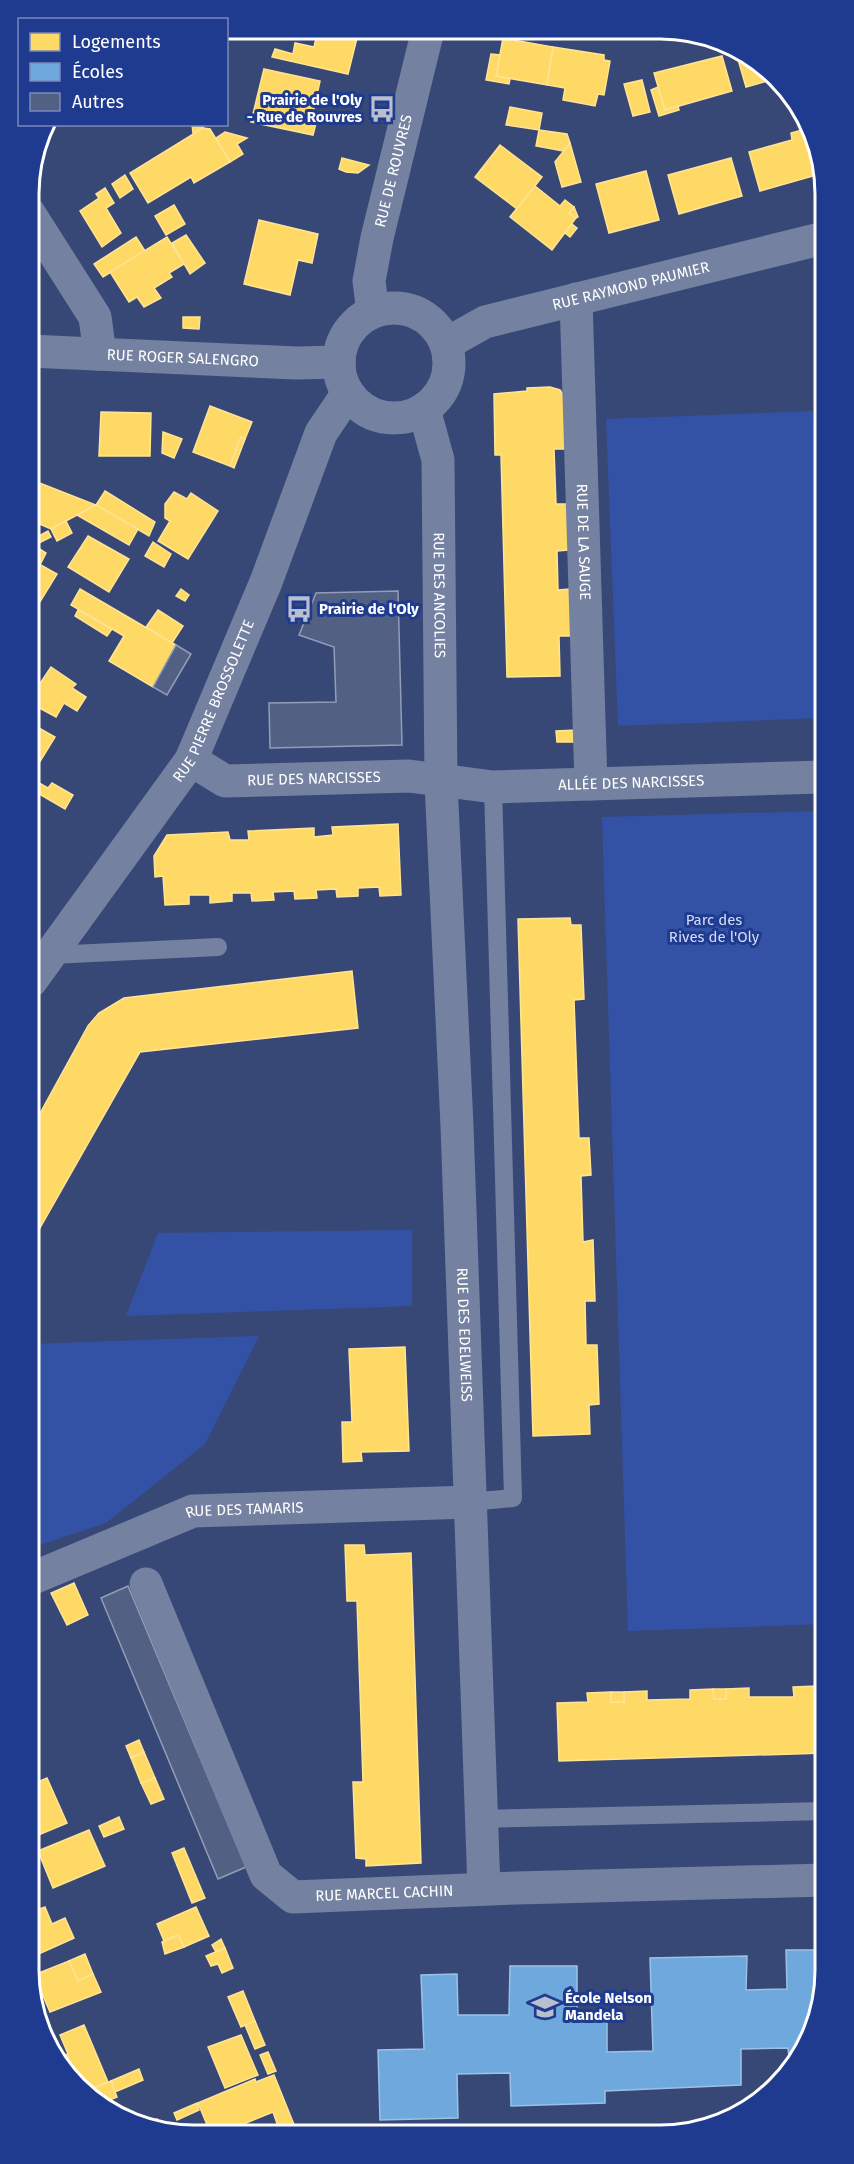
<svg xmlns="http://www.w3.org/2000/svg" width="854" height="2164" font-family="'Fira Sans',sans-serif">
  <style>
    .green { fill: #3352a5 }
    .homes { fill: #ffd966; stroke: #ffe494; stroke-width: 1.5 }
    .schools { fill: #6fa8dc; stroke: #9ac2e6; stroke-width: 1.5 }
    .building { fill: #526084; stroke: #949db7; stroke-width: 1.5 }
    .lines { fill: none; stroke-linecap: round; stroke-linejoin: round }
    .lane { stroke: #7481a1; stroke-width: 18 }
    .street { stroke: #7481a1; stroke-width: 33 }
    .labels { text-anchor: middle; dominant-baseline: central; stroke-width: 6; stroke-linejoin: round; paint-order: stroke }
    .poi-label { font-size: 15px; font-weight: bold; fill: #fff; stroke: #1f3b8f; text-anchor: start }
    .street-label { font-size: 15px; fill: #fff; stroke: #1f3b8f }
    .park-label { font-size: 15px; fill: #d3ddf9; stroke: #1f3b8f }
    .rim { fill: none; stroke: #fff; stroke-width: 3 }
  </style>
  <rect width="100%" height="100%" fill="#384876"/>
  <g class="green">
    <path d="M813,411L821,615L822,718L618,726L606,419Z"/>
    <path d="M822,811L824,1624L628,1631L602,817Z"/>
    <path d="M412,1230V1306L126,1316L158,1233Z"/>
    <path d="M259,1336L205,1444L106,1523L33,1547L32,1344Z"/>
  </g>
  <g class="homes">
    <path d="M318,29L359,30L348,74L272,57L275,49L293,54L295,43L314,47Z"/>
    <path d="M503,38L553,47L547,85L496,76Z"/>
    <path d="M553,47L604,55V60L610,61L604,95L598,94L595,106L563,100L565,88L547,85Z"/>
    <path d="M491,54L500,55L496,76L510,79L509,84L486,80Z"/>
    <path d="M722,56L732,91L665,110L654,73Z"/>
    <path d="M737,56L777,77L778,78L746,87Z"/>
    <path d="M264,69L320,81L313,113L318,115L313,135L251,122Z"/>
    <path d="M642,80L650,112L633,116L624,84Z"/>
    <path d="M658,87L665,110L678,106L679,110L659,116L651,90Z"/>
    <path d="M510,107L542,113L539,130L506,125Z"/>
    <path d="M45,124H55L46,130Z"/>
    <path d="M192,124H203V128L193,133Z"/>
    <path d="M203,128L210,129L230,162L194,183L191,177L148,203L130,173Z"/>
    <path d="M806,129L808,136L810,135L814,142L820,162V174L760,191L749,152L792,140L791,133Z"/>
    <path d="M539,130L567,134L570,143L563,151L536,146Z"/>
    <path d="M225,132L247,138L237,144L243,154L230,162L216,138Z"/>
    <path d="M570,143L581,182L562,187L555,162Z"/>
    <path d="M500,145L542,177L517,209L475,177Z"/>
    <path d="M342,158L369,165L358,173L346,172L339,169Z"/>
    <path d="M731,158L742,196L679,214L668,175Z"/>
    <path d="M646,171L659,220L609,233L596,184Z"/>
    <path d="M125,175L133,189L120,198L112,184Z"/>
    <path d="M535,186L560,206L565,200L574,207L569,213L576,218L552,250L510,217Z"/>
    <path d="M105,188L114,203L106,208L121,233L102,247L80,211L99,198L96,194Z"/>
    <path d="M174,205L185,224L166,235L155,216Z"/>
    <path d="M574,207L578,217L576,218L569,213Z"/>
    <path d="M259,220L318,234L312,263L298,260L290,295L244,284Z"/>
    <path d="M572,224L577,228L570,237L565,233Z"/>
    <path d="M186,235L205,263L190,274L172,243Z"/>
    <path d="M136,237L145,251L103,277L94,264Z"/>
    <path d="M167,237L184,264L169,273L172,277L154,288L161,298L144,307L137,297L129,302L110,272Z"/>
    <path d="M183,317H200L199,329L183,328Z"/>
    <path d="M550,387L560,390L564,396L566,449H554L556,504H567L568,550L557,551L558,590L569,589L571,636H559L560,676L507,677L501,455H495L494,394L527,391V388Z"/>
    <path d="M210,406L252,422L245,439L241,437L230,466L193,452Z"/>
    <path d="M101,412L151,413L150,456H99Z"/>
    <path d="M30,422H35L33,466H30Z"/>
    <path d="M163,432L182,439L174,458L162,453Z"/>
    <path d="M241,437L245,439L234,468L230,466Z"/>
    <path d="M37,482L96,505L51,529L30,520V497Z"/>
    <path d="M105,491L155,522L149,536L96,505Z"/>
    <path d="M174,492L187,499L191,493L218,511L188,559L158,541L170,521L165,518V504Z"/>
    <path d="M96,505L138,529L129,545L77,515Z"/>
    <path d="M66,521L72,533L57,541L51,529Z"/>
    <path d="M48,531L51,537L39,543L35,538Z"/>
    <path d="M88,536L129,559L109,592L68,567Z"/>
    <path d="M153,542L171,554L164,567L145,556Z"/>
    <path d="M30,543L46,553L40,565L30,559Z"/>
    <path d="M30,559L57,574L30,618Z"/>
    <path d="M80,589L176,645L153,687L109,661L124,636L71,605Z"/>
    <path d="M181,589L189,595L185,601L176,596Z"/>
    <path d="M78,610L112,629L107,636L75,616Z"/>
    <path d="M158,610L183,626L172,643L146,627Z"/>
    <path d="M51,667L76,684L72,688L86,697L77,711L64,703L56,717L30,703V681L39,685Z"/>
    <path d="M30,723L55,737L33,773L31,771Z"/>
    <path d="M577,730V742H557L556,731Z"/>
    <path d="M39,783L48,788L52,783L73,795L65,809L34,791Z"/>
    <path d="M398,824L401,895L380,896L379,887L358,888V896L337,897L336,889L316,890L317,898L295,899L294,891L273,892L274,900L252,901L251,893H232V901L210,903V895H189V904L165,905L163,876L155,877L154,856L167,835L228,832L230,840H249L248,831L314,828V837L333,835L332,827Z"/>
    <path d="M31,872L37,876L31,885Z"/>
    <path d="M570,918L571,925H581L584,999L574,1000L579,1138H589L591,1175L581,1176L583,1242L593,1240L595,1301H585L586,1345H597L599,1404L589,1405L590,1434L533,1436L518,919Z"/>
    <path d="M352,971L358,1028L140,1052L32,1242V1128L88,1026L99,1013L124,998Z"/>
    <path d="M405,1347L409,1451L361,1452L362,1461L343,1462L342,1422H352L349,1349Z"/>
    <path d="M345,1545H364L365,1555L411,1553L421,1863L366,1866V1859L356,1858L353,1782H363L357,1601H347Z"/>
    <path d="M74,1583L88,1615L67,1625L51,1593Z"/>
    <path d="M817,1686V1696H824L825,1753L559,1761L557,1703L588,1702L587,1693L611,1692V1702H624V1692L647,1691V1700L690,1699V1690L713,1689L714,1699H726V1689L749,1688V1697H794L793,1687Z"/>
    <rect x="817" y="1686" width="7" height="10"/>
    <path d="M713,1689H726V1699H714Z"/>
    <rect x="611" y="1692" width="13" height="10"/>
    <path d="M139,1740L144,1752L131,1758L126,1746Z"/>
    <path d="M144,1752L155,1778L141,1783L131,1758Z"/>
    <path d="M33,1753L39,1768L33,1770Z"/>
    <path d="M47,1778L67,1823L34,1837L33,1784Z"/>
    <path d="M155,1778L164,1799L151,1804L141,1783Z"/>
    <path d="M119,1817L124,1829L104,1837L99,1826Z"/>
    <path d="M89,1830L105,1866L53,1888L38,1851Z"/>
    <path d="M184,1848L205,1898L192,1903L172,1853Z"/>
    <path d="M45,1907L52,1924L65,1918L74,1938L34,1956V1911Z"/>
    <path d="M196,1907L209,1936L184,1947L178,1935L164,1941L157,1924Z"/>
    <path d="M178,1935L184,1947L165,1954L162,1942Z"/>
    <path d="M221,1939L225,1948L216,1952L212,1945Z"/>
    <path d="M225,1948L233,1968L222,1973L218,1964L211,1966L206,1956Z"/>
    <path d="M85,1954L93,1974L78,1981L69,1961Z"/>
    <path d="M69,1961L78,1981L93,1974L101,1992L50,2012L34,1975Z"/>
    <path d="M243,1991L255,2021L241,2027L228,1997Z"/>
    <path d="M255,2021L265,2045L255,2049L245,2025Z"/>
    <path d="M84,2025L108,2082L85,2091L76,2073L71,2075L63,2056L68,2054L60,2035Z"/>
    <path d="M241,2035L258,2075L225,2088L208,2047Z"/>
    <path d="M268,2052L276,2071L268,2074L260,2055Z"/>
    <path d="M139,2069L143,2080L115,2092L111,2081Z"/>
    <path d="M274,2075L297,2132H280L273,2112L224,2132H210L198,2103L255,2079L256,2082Z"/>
    <path d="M111,2081L117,2097L105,2102L91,2095L89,2090Z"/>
    <path d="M197,2103L199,2110L177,2120L174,2113Z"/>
    <path d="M157,2119L163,2132L146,2124Z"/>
  </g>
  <path class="schools" d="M786,1950H823L824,1986L813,2033L798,2057H789L788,2048L741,2049V2085L605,2091V2103L511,2106L510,2073L457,2074L458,2118L380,2120L378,2050L424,2049L421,1975L457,1974L458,2015H509L510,1966H577V2013H607V2052L653,2051L650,1958L747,1956L746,1990L787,1989Z"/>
  <g class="building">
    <path d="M398,591L402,745L270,748L269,703L336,702L334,647L299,635L316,593Z"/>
    <path d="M176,645L191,654L167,695L153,687Z"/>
    <path d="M128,1586L246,1867L218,1879L101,1598Z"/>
  </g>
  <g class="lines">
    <g class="lane">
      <path d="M51,955L218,947"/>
      <path d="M470,1502L513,1498L493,787"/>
      <path d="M481,1819L825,1811"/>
    </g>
    <g class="street">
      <path d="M29,213L95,317L100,354"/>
      <path id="s1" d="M576,299L591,784"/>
      <circle cx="394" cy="363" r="55"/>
      <path id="s2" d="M373,312L369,281L377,238L428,30"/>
      <path id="s3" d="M446,344L485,322L820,239"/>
      <path id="s4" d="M29,351L296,363L339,362"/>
      <path id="s5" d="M424,409L438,460L441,782L457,1126L484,1889"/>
      <path id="s6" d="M191,760L225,781L409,776L493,787L822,777"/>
      <path id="s7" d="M31,981L191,760L266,582L321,433L348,393"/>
      <path id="s8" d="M33,1578L193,1511L470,1502"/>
      <path id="s9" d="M146,1584L266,1875L293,1897L517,1888L825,1880"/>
    </g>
  </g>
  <defs>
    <symbol id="bus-bare" viewBox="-9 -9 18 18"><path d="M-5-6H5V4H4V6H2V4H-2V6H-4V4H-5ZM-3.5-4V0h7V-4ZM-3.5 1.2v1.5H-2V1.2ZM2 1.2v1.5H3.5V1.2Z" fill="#b9bfcf" stroke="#1f3b8f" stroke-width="2.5" paint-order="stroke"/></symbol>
    <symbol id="school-bare" viewBox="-9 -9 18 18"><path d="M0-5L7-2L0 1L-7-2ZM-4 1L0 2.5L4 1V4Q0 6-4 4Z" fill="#b9bfcf" stroke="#1f3b8f" stroke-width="2.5" paint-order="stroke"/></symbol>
  </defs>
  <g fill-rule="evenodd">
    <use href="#bus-bare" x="363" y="90" width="38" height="38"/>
    <use href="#bus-bare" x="280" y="590" width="38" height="38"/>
    <use href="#school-bare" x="526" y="1988" width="38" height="38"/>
  </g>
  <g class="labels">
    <g class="poi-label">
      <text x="362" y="100" text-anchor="end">Prairie de l'Oly<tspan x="362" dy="17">- Rue de Rouvres</tspan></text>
      <text x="319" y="609">Prairie de l'Oly</text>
      <text x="565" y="1998">École Nelson<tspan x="565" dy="17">Mandela</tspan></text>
    </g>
    <g class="street-label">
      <text stroke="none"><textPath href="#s2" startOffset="144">RUE DE ROUVRES</textPath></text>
      <text stroke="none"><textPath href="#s3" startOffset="195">RUE RAYMOND PAUMIER</textPath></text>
      <text stroke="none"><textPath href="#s4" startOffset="154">RUE ROGER SALENGRO</textPath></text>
      <text stroke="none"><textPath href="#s1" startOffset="243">RUE DE LA SAUGE</textPath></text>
      <text stroke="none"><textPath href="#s5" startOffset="188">RUE DES ANCOLIES</textPath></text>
      <text stroke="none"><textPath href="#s7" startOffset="336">RUE PIERRE BROSSOLETTE</textPath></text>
      <text stroke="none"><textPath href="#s6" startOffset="129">RUE DES NARCISSES</textPath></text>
      <text stroke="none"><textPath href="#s6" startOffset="447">ALLÉE DES NARCISSES</textPath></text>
      <text stroke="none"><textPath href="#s5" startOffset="928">RUE DES EDELWEISS</textPath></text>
      <text stroke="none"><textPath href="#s8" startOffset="225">RUE DES TAMARIS</textPath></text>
      <text stroke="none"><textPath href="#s9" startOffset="441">RUE MARCEL CACHIN</textPath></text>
    </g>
    <g class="park-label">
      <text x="714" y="920">Parc des<tspan x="714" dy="17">Rives de l'Oly</tspan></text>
    </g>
  </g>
  <path d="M0 0H854V2164H0ZM194 39H660A155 155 0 0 1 815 194V1970A155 155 0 0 1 660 2125H194A155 155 0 0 1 39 1970V194A155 155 0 0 1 194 39Z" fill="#1f3b8f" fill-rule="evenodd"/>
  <path class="rim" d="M194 39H660A155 155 0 0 1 815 194V1970A155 155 0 0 1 660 2125H194A155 155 0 0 1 39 1970V194A155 155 0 0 1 194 39Z"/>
  <rect x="18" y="18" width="210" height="108" fill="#1f3b8f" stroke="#7989bc" stroke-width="1.5"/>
  <rect x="30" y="33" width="30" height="18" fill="#ffd966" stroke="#7989bc" stroke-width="1.5"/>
  <text x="72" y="48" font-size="18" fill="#ffffff">Logements</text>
  <rect x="30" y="63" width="30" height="18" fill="#6fa8dc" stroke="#7989bc" stroke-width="1.5"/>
  <text x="72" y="78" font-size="18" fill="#ffffff">Écoles</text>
  <rect x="30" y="93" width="30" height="18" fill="#526084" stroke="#7989bc" stroke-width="1.5"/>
  <text x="72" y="108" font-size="18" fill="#ffffff">Autres</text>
</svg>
